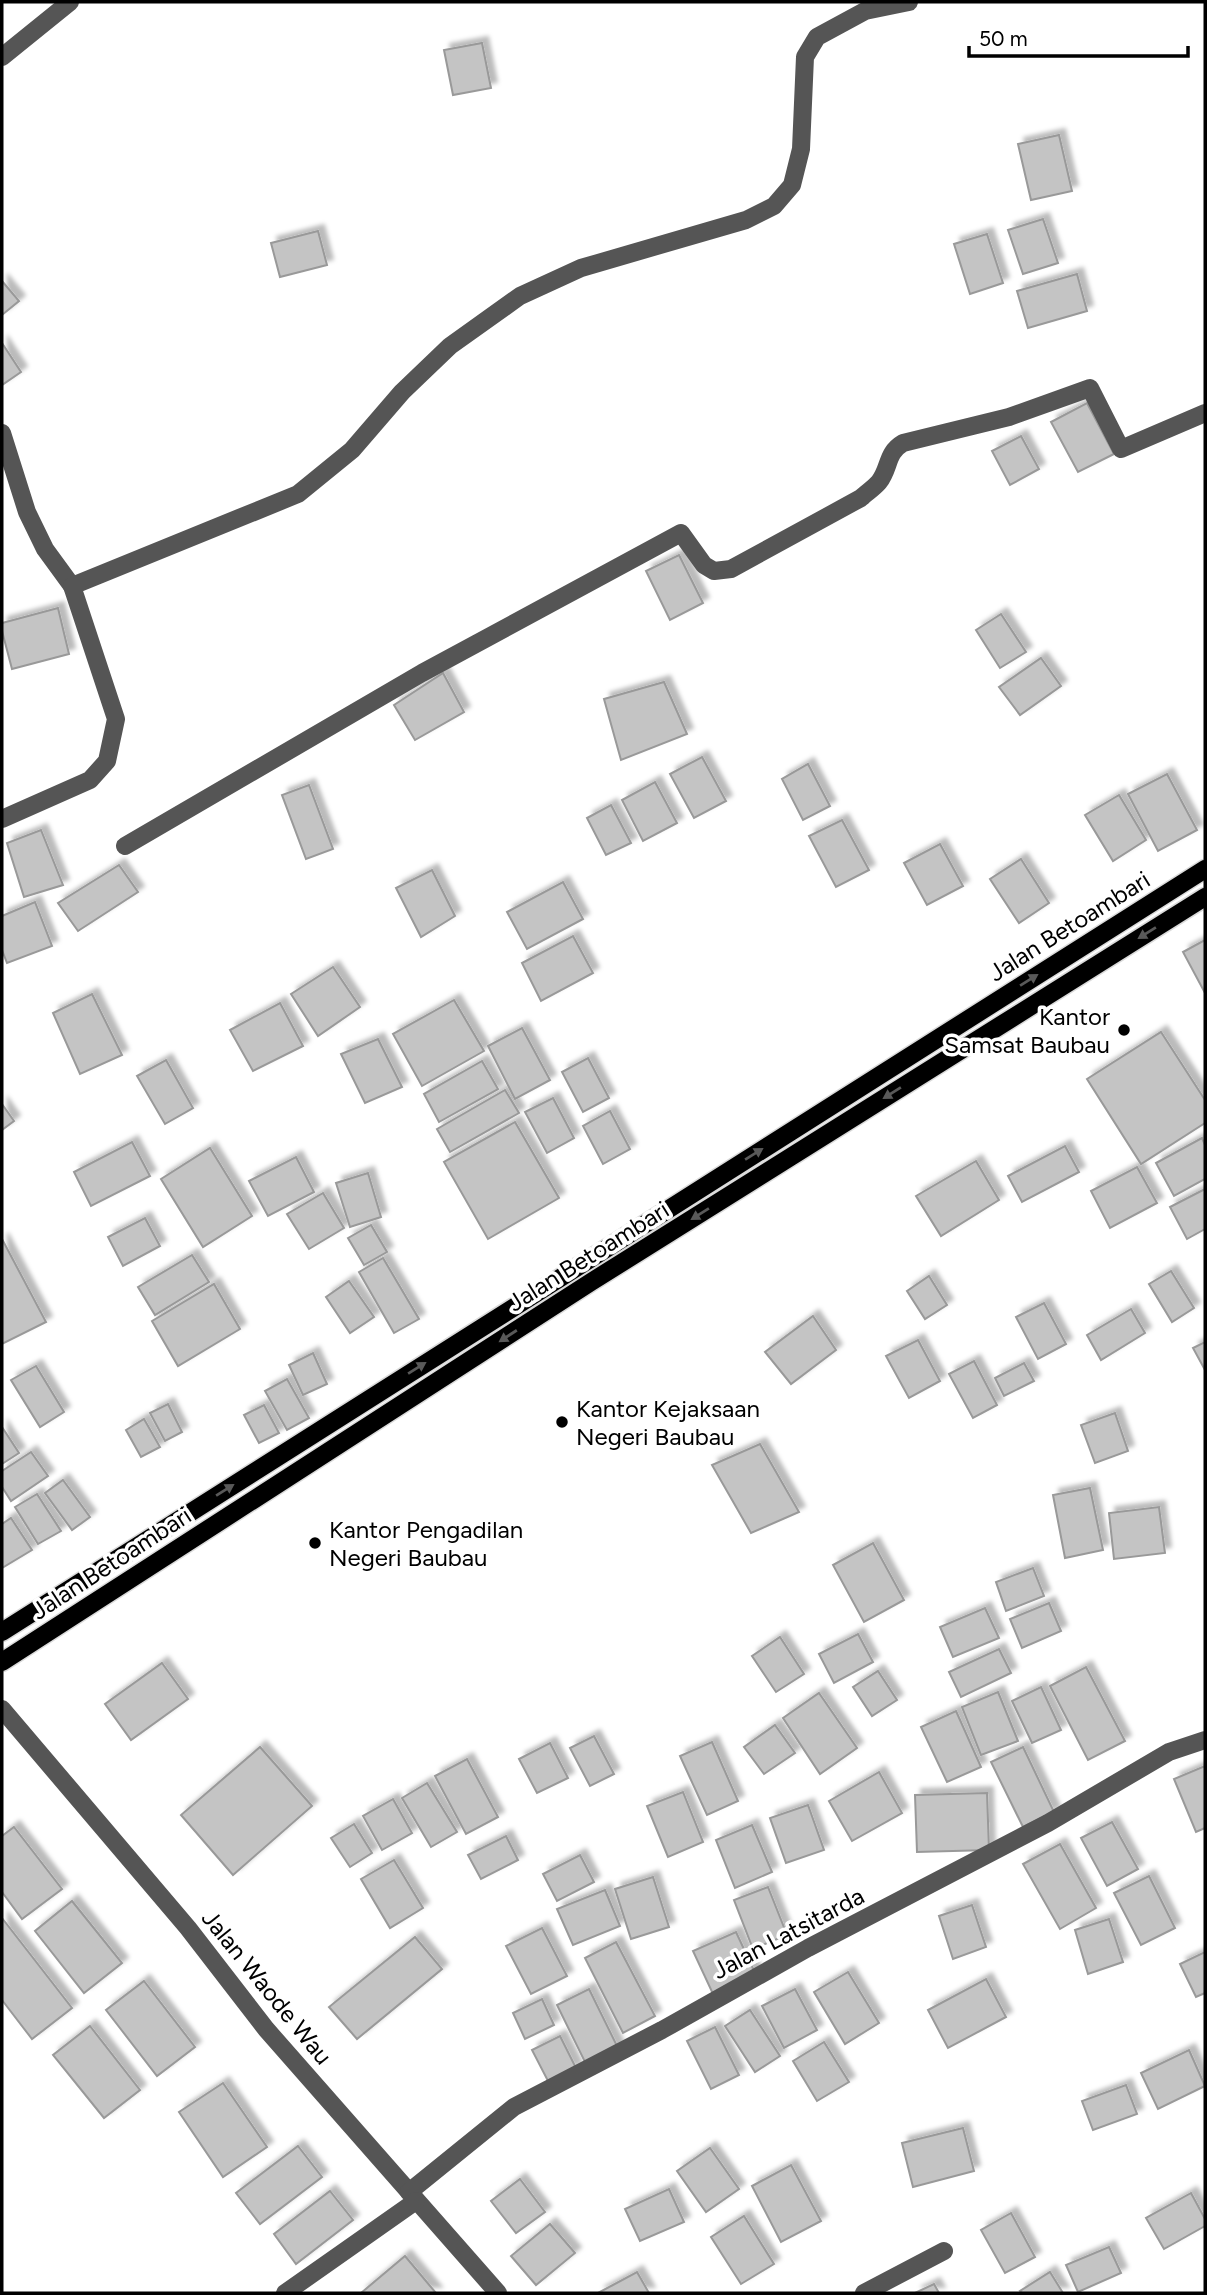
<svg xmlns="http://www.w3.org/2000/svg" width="1207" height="2295" font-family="Figtree,sans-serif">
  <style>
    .building { fill: #c4c4c4; stroke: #999; stroke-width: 2; filter: url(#shadow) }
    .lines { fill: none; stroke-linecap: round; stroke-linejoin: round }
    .major-casing { stroke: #dbdbdb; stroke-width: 21 }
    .minor { stroke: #555; stroke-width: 18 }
    .major { stroke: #000; stroke-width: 18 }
    .oneway { fill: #595959 }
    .poi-dot { fill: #000; stroke: #fff; stroke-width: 2.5 }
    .labels { text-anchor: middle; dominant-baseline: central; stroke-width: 7; stroke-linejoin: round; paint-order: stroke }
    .street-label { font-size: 24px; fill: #000; stroke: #fff }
    .poi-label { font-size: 24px; fill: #000; stroke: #fff; text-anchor: start }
  </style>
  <defs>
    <filter id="shadow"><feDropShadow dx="6" dy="-6" stdDeviation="2" flood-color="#0004"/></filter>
  </defs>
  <rect width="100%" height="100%" fill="#fff"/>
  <g class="building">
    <path d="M482,43L491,88L453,95L444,50Z"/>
    <path d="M1059,135L1072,191L1031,200L1018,144Z"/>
    <path d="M1043,219L1058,263L1023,274L1008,230Z"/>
    <path d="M318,231L327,265L280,277L271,243Z"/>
    <path d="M987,234L1003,283L970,294L954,244Z"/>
    <path d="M1077,274L1087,311L1028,328L1017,291Z"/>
    <path d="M2,281L19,301L2,315Z"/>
    <path d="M2,343L21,372L2,385Z"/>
    <path d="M1087,403L1114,454L1078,472L1051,422Z"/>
    <path d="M1021,436L1039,469L1010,485L992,451Z"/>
    <path d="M679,555L703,603L670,620L646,571Z"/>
    <path d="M58,608L69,654L12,669L2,631V623Z"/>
    <path d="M1001,614L1026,652L1000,668L976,630Z"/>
    <path d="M1041,658L1061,686L1020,715L999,687Z"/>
    <path d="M443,673L464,712L415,740L394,705Z"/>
    <path d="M664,682L687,734L621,760L604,699Z"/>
    <path d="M702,757L726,801L694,818L670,774Z"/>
    <path d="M808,764L830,806L803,820L782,779Z"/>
    <path d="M1167,774L1197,830L1158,851L1128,794Z"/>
    <path d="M655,782L677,823L643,841L622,800Z"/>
    <path d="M309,785L333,849L306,859L282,795Z"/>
    <path d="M1119,795L1146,840L1113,861L1085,815Z"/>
    <path d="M611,805L631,843L606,855L587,818Z"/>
    <path d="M842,820L869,870L836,887L809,836Z"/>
    <path d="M41,830L63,885L24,897L7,843Z"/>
    <path d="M940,844L963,886L927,905L904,863Z"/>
    <path d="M1021,859L1049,903L1019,923L990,879Z"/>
    <path d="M119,865L138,892L78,931L58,903Z"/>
    <path d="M432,870L455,916L421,937L396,888Z"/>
    <path d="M563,882L583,919L527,949L507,912Z"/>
    <path d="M35,902L52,946L7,963L2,950V916Z"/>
    <path d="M573,936L593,973L541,1001L522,963Z"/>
    <path d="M1205,940V993L1183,952Z"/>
    <path d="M333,967L360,1007L318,1036L291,994Z"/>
    <path d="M92,994L122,1055L80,1074L53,1013Z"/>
    <path d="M454,1000L484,1051L422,1086L393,1034Z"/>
    <path d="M280,1003L303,1046L253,1071L230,1030Z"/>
    <path d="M522,1028L550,1080L515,1099L488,1046Z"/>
    <path d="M1161,1032L1205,1100V1123L1141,1164L1087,1079Z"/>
    <path d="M378,1039L402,1087L365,1103L341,1054Z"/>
    <path d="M588,1058L609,1098L583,1112L562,1072Z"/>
    <path d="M166,1060L193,1108L165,1124L137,1076Z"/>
    <path d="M482,1061L498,1089L439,1122L424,1094Z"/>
    <path d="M505,1090L519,1113L450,1152L437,1129Z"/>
    <path d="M553,1098L574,1138L547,1153L525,1112Z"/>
    <path d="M2,1104L14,1121L2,1130Z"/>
    <path d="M610,1111L630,1149L603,1164L583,1126Z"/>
    <path d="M515,1122L559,1198L488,1239L444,1162Z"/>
    <path d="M1202,1138L1205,1145V1179L1174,1196L1156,1163Z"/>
    <path d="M132,1142L150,1176L91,1206L74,1172Z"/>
    <path d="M1065,1146L1079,1172L1022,1202L1008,1176Z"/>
    <path d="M210,1148L252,1216L203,1247L161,1179Z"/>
    <path d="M296,1157L314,1192L268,1216L249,1181Z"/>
    <path d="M976,1161L999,1200L941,1236L916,1196Z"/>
    <path d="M1137,1167L1157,1203L1110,1228L1091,1191Z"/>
    <path d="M368,1173L381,1217L350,1227L336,1183Z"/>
    <path d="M1205,1189V1229L1187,1239L1170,1207Z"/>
    <path d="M323,1193L344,1228L309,1249L287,1214Z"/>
    <path d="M145,1218L160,1246L123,1266L108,1237Z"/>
    <path d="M371,1225L387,1252L364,1265L348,1238Z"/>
    <path d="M2,1239L46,1322L2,1344Z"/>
    <path d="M192,1255L209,1282L155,1315L138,1287Z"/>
    <path d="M383,1258L419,1319L394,1333L359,1272Z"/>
    <path d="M1171,1271L1194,1308L1172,1322L1149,1284Z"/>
    <path d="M929,1276L947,1305L925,1319L907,1291Z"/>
    <path d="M349,1281L374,1317L350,1333L326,1297Z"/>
    <path d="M214,1284L240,1329L178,1366L152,1321Z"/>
    <path d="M1044,1303L1066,1344L1038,1359L1016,1317Z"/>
    <path d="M1131,1309L1145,1333L1101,1360L1087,1335Z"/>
    <path d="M813,1316L836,1350L791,1384L765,1352Z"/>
    <path d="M918,1340L940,1381L909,1398L886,1356Z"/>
    <path d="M1205,1342V1370L1193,1348Z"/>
    <path d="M313,1353L327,1384L303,1395L289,1365Z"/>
    <path d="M974,1361L997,1405L973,1418L949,1374Z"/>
    <path d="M1024,1363L1034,1381L1004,1396L995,1378Z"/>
    <path d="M36,1366L64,1412L40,1427L11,1380Z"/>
    <path d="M287,1379L309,1418L287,1430L265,1391Z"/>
    <path d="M168,1404L182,1432L165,1441L150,1413Z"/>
    <path d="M264,1405L279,1433L259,1443L244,1415Z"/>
    <path d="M1115,1413L1128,1451L1095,1463L1081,1425Z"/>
    <path d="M144,1419L160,1447L141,1457L126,1430Z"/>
    <path d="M2,1427L19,1453L2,1464Z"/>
    <path d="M760,1444L799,1512L751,1533L712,1465Z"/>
    <path d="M31,1452L48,1476L11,1501L2,1487V1471Z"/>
    <path d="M63,1480L90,1517L72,1530L45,1493Z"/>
    <path d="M1090,1488L1103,1550L1065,1558L1053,1495Z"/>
    <path d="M37,1494L61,1531L38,1544L15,1507Z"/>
    <path d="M1159,1507L1165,1553L1114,1559L1109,1513Z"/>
    <path d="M11,1518L32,1550L2,1568V1524Z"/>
    <path d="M873,1543L904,1600L864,1622L833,1565Z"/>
    <path d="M1033,1568L1044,1596L1006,1611L996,1582Z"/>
    <path d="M1049,1603L1061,1631L1022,1648L1010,1619Z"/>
    <path d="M985,1608L999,1638L953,1657L940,1627Z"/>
    <path d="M858,1634L873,1662L834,1683L819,1654Z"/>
    <path d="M780,1637L804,1674L776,1692L752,1656Z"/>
    <path d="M999,1649L1011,1673L961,1697L949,1672Z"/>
    <path d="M162,1663L188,1699L131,1740L105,1704Z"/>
    <path d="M1086,1667L1125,1741L1088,1760L1050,1686Z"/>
    <path d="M878,1671L897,1700L872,1716L853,1687Z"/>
    <path d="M1041,1687L1061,1730L1032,1743L1012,1701Z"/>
    <path d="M998,1692L1018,1741L981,1755L962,1707Z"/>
    <path d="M819,1693L857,1748L820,1774L783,1718Z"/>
    <path d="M956,1711L981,1767L947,1782L921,1727Z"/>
    <path d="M775,1725L795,1753L764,1774L744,1747Z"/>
    <path d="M594,1736L614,1774L590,1786L570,1748Z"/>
    <path d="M712,1742L738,1801L707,1815L680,1756Z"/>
    <path d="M550,1743L568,1778L537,1793L519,1759Z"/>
    <path d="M260,1747L312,1806L233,1875L181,1815Z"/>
    <path d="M1023,1747L1054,1812L1023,1827L991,1762Z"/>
    <path d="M467,1759L498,1817L466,1834L435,1776Z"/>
    <path d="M1205,1766V1828L1196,1832L1174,1779Z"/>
    <path d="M879,1772L902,1813L852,1841L829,1801Z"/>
    <path d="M427,1783L457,1832L431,1847L402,1798Z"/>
    <path d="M683,1792L703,1842L668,1857L647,1806Z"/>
    <path d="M987,1793L989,1850L917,1852L915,1795Z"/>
    <path d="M393,1799L412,1833L382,1850L363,1816Z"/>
    <path d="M808,1805L824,1850L786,1863L770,1818Z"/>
    <path d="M1112,1822L1138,1869L1107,1886L1081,1838Z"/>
    <path d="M354,1824L372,1853L350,1867L331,1838Z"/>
    <path d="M752,1825L772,1872L735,1888L716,1840Z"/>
    <path d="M14,1827L62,1889L22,1919L2,1892V1836Z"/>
    <path d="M506,1836L518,1860L481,1879L468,1855Z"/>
    <path d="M1060,1844L1096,1908L1060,1929L1023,1864Z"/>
    <path d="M580,1855L594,1882L557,1901L543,1874Z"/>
    <path d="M394,1860L423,1908L390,1928L361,1879Z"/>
    <path d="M1149,1876L1175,1928L1141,1945L1114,1893Z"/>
    <path d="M653,1877L669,1927L631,1939L615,1889Z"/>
    <path d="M768,1887L787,1935L753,1949L734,1900Z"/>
    <path d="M605,1890L620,1926L573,1945L557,1909Z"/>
    <path d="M72,1901L122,1963L84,1993L35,1931Z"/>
    <path d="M972,1905L986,1947L953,1959L939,1916Z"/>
    <path d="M2,1918L72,2008L32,2039L2,2000Z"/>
    <path d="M1109,1919L1123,1962L1088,1974L1075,1930Z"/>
    <path d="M542,1928L567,1976L531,1994L506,1946Z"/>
    <path d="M736,1932L756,1975L713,1994L693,1951Z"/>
    <path d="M415,1937L442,1969L357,2039L329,2007Z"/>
    <path d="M616,1942L655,2016L623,2033L585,1958Z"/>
    <path d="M1205,1952V1993L1196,1997L1180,1964Z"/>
    <path d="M848,1972L879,2023L845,2044L814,1992Z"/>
    <path d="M986,1979L1006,2017L948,2048L928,2010Z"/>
    <path d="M144,1981L195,2047L157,2076L106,2010Z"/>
    <path d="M589,1989L618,2048L586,2064L557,2005Z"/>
    <path d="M795,1989L817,2030L784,2048L762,2006Z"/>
    <path d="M542,1999L554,2025L525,2039L513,2013Z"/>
    <path d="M750,2010L780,2056L755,2072L725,2026Z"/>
    <path d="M90,2026L140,2090L104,2118L53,2055Z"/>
    <path d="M715,2027L739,2075L711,2089L687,2041Z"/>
    <path d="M560,2036L576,2068L548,2081L532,2050Z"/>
    <path d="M824,2042L849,2082L817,2101L793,2061Z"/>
    <path d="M1189,2050L1205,2086L1158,2109L1141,2073Z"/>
    <path d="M223,2083L267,2147L223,2177L179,2112Z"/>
    <path d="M1126,2085L1137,2114L1093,2130L1082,2101Z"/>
    <path d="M963,2128L974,2171L913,2187L902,2143Z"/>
    <path d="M298,2146L322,2177L260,2224L236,2193Z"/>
    <path d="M710,2148L739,2189L706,2212L677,2171Z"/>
    <path d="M791,2165L821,2221L781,2242L752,2186Z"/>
    <path d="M520,2179L545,2212L516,2233L491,2201Z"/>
    <path d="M669,2189L684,2222L640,2241L625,2209Z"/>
    <path d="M330,2191L353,2220L296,2264L274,2234Z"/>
    <path d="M1191,2193L1205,2219V2226L1164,2249L1146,2218Z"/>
    <path d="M1011,2213L1035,2257L1005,2273L981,2230Z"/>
    <path d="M744,2216L774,2264L741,2284L711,2237Z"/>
    <path d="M550,2224L575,2253L536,2285L511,2256Z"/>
    <path d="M1109,2247L1121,2273L1078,2292L1066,2265Z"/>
    <path d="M405,2256L436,2293H361Z"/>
    <path d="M637,2272L649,2293H598Z"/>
    <path d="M1050,2272L1063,2293H1022L1020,2291Z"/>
    <path d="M934,2284L939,2293H915Z"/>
  </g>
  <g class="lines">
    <defs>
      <g id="major">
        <path d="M2,1632L1205,869"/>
        <path d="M2,1662L591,1282L1205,897"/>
      </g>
    </defs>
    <use href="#major" class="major-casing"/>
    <g class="minor">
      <path d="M2,57L70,2"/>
      <path d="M2,433L27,512L45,549L72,586"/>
      <path d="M2,819L90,780L107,761L116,719L72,586L298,494L352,450L402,392L450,346L520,296L581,268L746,220L774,206L792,185L801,149L805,57L817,37L865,11L909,2"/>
      <path d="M125,846L422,673L681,533L704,565L714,571L731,569L861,498C866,493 874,488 879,482C890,468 886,453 903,443L1009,417L1090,388L1121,449L1205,413"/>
      <path d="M2,1709L188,1928L266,2029L498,2293"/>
      <path d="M409,2192L514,2107L662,2030L808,1948L1048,1823L1169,1752L1205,1740"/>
      <path d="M285,2293L416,2201"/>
      <path d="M864,2293L944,2251"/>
    </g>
    <use href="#major" class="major"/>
  </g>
  <defs><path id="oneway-solid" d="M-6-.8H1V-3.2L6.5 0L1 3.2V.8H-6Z" transform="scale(1.75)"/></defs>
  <g class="oneway">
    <use href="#oneway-solid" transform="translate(1147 933) rotate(148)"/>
    <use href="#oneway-solid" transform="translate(1029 980) rotate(-32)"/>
    <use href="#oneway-solid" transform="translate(892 1093) rotate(148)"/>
    <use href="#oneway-solid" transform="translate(754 1154) rotate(-32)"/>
    <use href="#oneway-solid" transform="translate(700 1214) rotate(148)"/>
    <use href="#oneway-solid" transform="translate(508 1336) rotate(147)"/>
    <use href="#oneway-solid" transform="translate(417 1368) rotate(-32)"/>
    <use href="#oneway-solid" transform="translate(225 1490) rotate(-32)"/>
  </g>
  <g class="poi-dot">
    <circle cx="1124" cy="1030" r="7"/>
    <circle cx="562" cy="1422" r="7"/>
    <circle cx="315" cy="1543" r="7"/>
  </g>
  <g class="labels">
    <g class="street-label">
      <text transform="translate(1069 926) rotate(-32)">Jalan Betoambari</text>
      <text transform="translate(588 1256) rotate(-32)">Jalan Betoambari</text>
      <text transform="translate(111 1563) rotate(-33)">Jalan Betoambari</text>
      <text transform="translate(788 1933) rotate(-28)">Jalan Latsitarda</text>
      <text transform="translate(267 1987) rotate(51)">Jalan Waode Wau</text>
    </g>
    <g class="poi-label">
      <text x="1110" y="1016" text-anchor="end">Kantor<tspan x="1110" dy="28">Samsat Baubau</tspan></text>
      <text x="576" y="1408">Kantor Kejaksaan<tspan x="576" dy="28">Negeri Baubau</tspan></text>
      <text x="329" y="1529">Kantor Pengadilan<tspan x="329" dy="28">Negeri Baubau</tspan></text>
    </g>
  </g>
  <rect width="1207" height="2295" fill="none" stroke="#000000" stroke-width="7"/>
  <path d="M969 46v10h219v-10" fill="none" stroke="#000000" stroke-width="3.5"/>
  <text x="979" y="46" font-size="21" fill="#000000" stroke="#ffffff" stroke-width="5" paint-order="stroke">50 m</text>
</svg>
